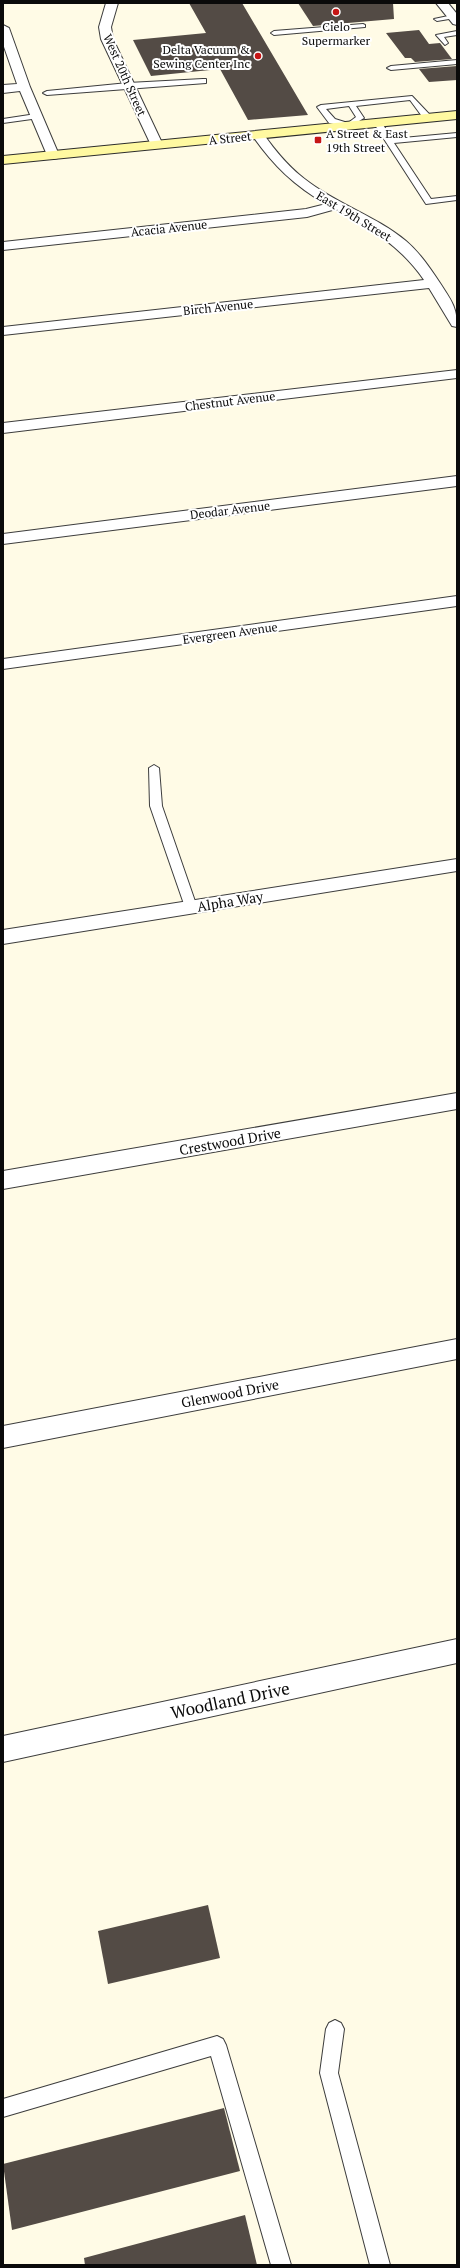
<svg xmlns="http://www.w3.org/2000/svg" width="460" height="2268" font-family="'PT Serif',serif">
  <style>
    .building { fill: #534b45 }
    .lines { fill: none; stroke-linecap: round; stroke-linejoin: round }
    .service-casing { stroke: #3d3d3d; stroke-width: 2 }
    .minor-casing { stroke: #3d3d3d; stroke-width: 2 }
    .tertiary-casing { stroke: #3d3d3d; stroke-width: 2 }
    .secondary-casing { stroke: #2c2c2c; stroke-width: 2 }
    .service { fill: #fff; fill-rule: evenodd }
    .minor { fill: #fff; fill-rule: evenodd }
    .tertiary { fill: #fff; fill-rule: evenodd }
    .secondary { fill: #fff9a1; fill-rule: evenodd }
    .poi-dot { fill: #c61615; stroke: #fff; stroke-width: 1.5 }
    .labels { text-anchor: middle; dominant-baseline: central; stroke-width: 4; stroke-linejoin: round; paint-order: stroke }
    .far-poi-label { font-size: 12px; fill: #0a0a0a; stroke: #fff }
    .far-street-label { font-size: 12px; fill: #0a0a0a; stroke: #fff }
    .street-label { font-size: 14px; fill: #0a0a0a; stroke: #fff }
    .near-street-label { font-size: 17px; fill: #0a0a0a; stroke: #fff }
  </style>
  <rect width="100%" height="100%" fill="#fffbe6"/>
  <g class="building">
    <path d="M189,3H242L308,115L248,120L220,69L151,76L133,40L206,33Z"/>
    <path d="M298,3H393L394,19L313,26Z"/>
    <path d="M419,30L429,44L440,43L452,59L415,62L411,58H405L386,33Z"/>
    <path d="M457,66V80L429,82L419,69Z"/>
    <path d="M208,1905L220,1958L108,1984L98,1931Z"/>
    <path d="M224,2108L240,2171L12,2230L3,2164Z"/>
    <path d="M245,2215L257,2265H85L84,2258Z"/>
  </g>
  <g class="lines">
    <defs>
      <g id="service">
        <path d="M453,15L455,16V18L437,21L434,19Z"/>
        <path d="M363,24L365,25V27L274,35L271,33L274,31Z"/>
        <path d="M457,31V35L444,37L448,43L445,45L436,35Z"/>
        <path d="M457,60V64L391,70L387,68L391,66Z"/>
        <path d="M203,79H206V83L47,95L43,93L47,91L128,83Z"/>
        <path d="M412,96L430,115V119H424L410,100L356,106L364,118L349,127L329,123L317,107L321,105ZM349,106L356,117L348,123L335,119L326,109Z"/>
        <path d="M36,114H39V118L3,123V119Z"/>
        <path d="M374,120H380L392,139L457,133V137L394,143L431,199L457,196V200L426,204L373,122Z"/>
        <path d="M154,765L159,768L162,806L197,907L191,911L185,907L150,806L149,768Z"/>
        <path d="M335,2020L341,2023L344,2029L338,2073L390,2265H370L320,2073L326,2029L329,2023Z"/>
        <path d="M217,2036L223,2039L226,2045L291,2265H271L211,2056L3,2117V2099Z"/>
      </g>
      <g id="minor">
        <path d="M106,3H118L111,27L113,39L163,145L161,148H153L151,145L101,39L99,27Z"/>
        <path d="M3,25L9,28L30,87L59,155L58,158L53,159L47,155L20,91L3,93V85L17,84L3,44Z"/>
        <path d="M258,131L262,132C276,152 290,169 310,183C340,205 377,217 406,241C420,253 430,268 440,283C451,300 457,307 457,327L452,326L429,288L3,335V327L424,280C401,246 370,228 336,209L307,217L3,250V242L306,209L326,204C294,186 272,164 252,135Z"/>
        <path d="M457,370V378L3,433V423Z"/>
        <path d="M457,476V486L3,544V534Z"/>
        <path d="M457,596V606L3,669V659Z"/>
        <path d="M457,859V871L3,944V930Z"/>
        <path d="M457,1093V1109L3,1189V1171Z"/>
        <path d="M457,1339V1359L3,1448V1426Z"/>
        <path d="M457,1639V1663L3,1762V1736Z"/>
      </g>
      <path id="tertiary" d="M436,3H448L457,14V25L453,24Z"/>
      <path id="secondary" d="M457,111V119L3,164V156Z"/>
    </defs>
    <use href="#service" class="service-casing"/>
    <use href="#minor" class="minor-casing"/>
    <use href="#tertiary" class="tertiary-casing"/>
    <use href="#secondary" class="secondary-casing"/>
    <use href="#service" class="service"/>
    <use href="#minor" class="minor"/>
    <use href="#tertiary" class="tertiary"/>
    <use href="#secondary" class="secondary"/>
  </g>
  <g class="poi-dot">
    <circle cx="336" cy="12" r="4"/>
    <circle cx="258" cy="56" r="4"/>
    <rect x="314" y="136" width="8" height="8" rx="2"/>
  </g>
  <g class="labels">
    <g class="far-poi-label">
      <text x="336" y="26">Cielo<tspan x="336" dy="14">Supermarker</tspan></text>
      <text x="250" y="49" text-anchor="end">Delta Vacuum &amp;<tspan x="250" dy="14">Sewing Center Inc</tspan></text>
      <text x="326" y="133" text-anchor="start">A Street &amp; East<tspan x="326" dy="14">19th Street</tspan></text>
    </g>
    <g class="far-street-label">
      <text transform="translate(125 75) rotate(66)">West 20th Street</text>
      <text transform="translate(230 138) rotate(-6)">A Street</text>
      <text transform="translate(354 216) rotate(31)">East 19th Street</text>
      <text transform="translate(169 228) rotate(-6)">Acacia Avenue</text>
      <text transform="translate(218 307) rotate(-6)">Birch Avenue</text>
      <text transform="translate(230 401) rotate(-7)">Chestnut Avenue</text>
      <text transform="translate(230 510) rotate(-7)">Deodar Avenue</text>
      <text transform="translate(230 633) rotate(-8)">Evergreen Avenue</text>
    </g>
    <g class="street-label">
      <text transform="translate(230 901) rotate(-9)">Alpha Way</text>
      <text transform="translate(230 1141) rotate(-10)">Crestwood Drive</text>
      <text transform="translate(230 1393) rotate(-11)">Glenwood Drive</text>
    </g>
    <g class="near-street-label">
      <text transform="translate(230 1700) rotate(-12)">Woodland Drive</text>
    </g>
  </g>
  <rect width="460" height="2268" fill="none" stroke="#0a0a0a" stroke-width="8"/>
</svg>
